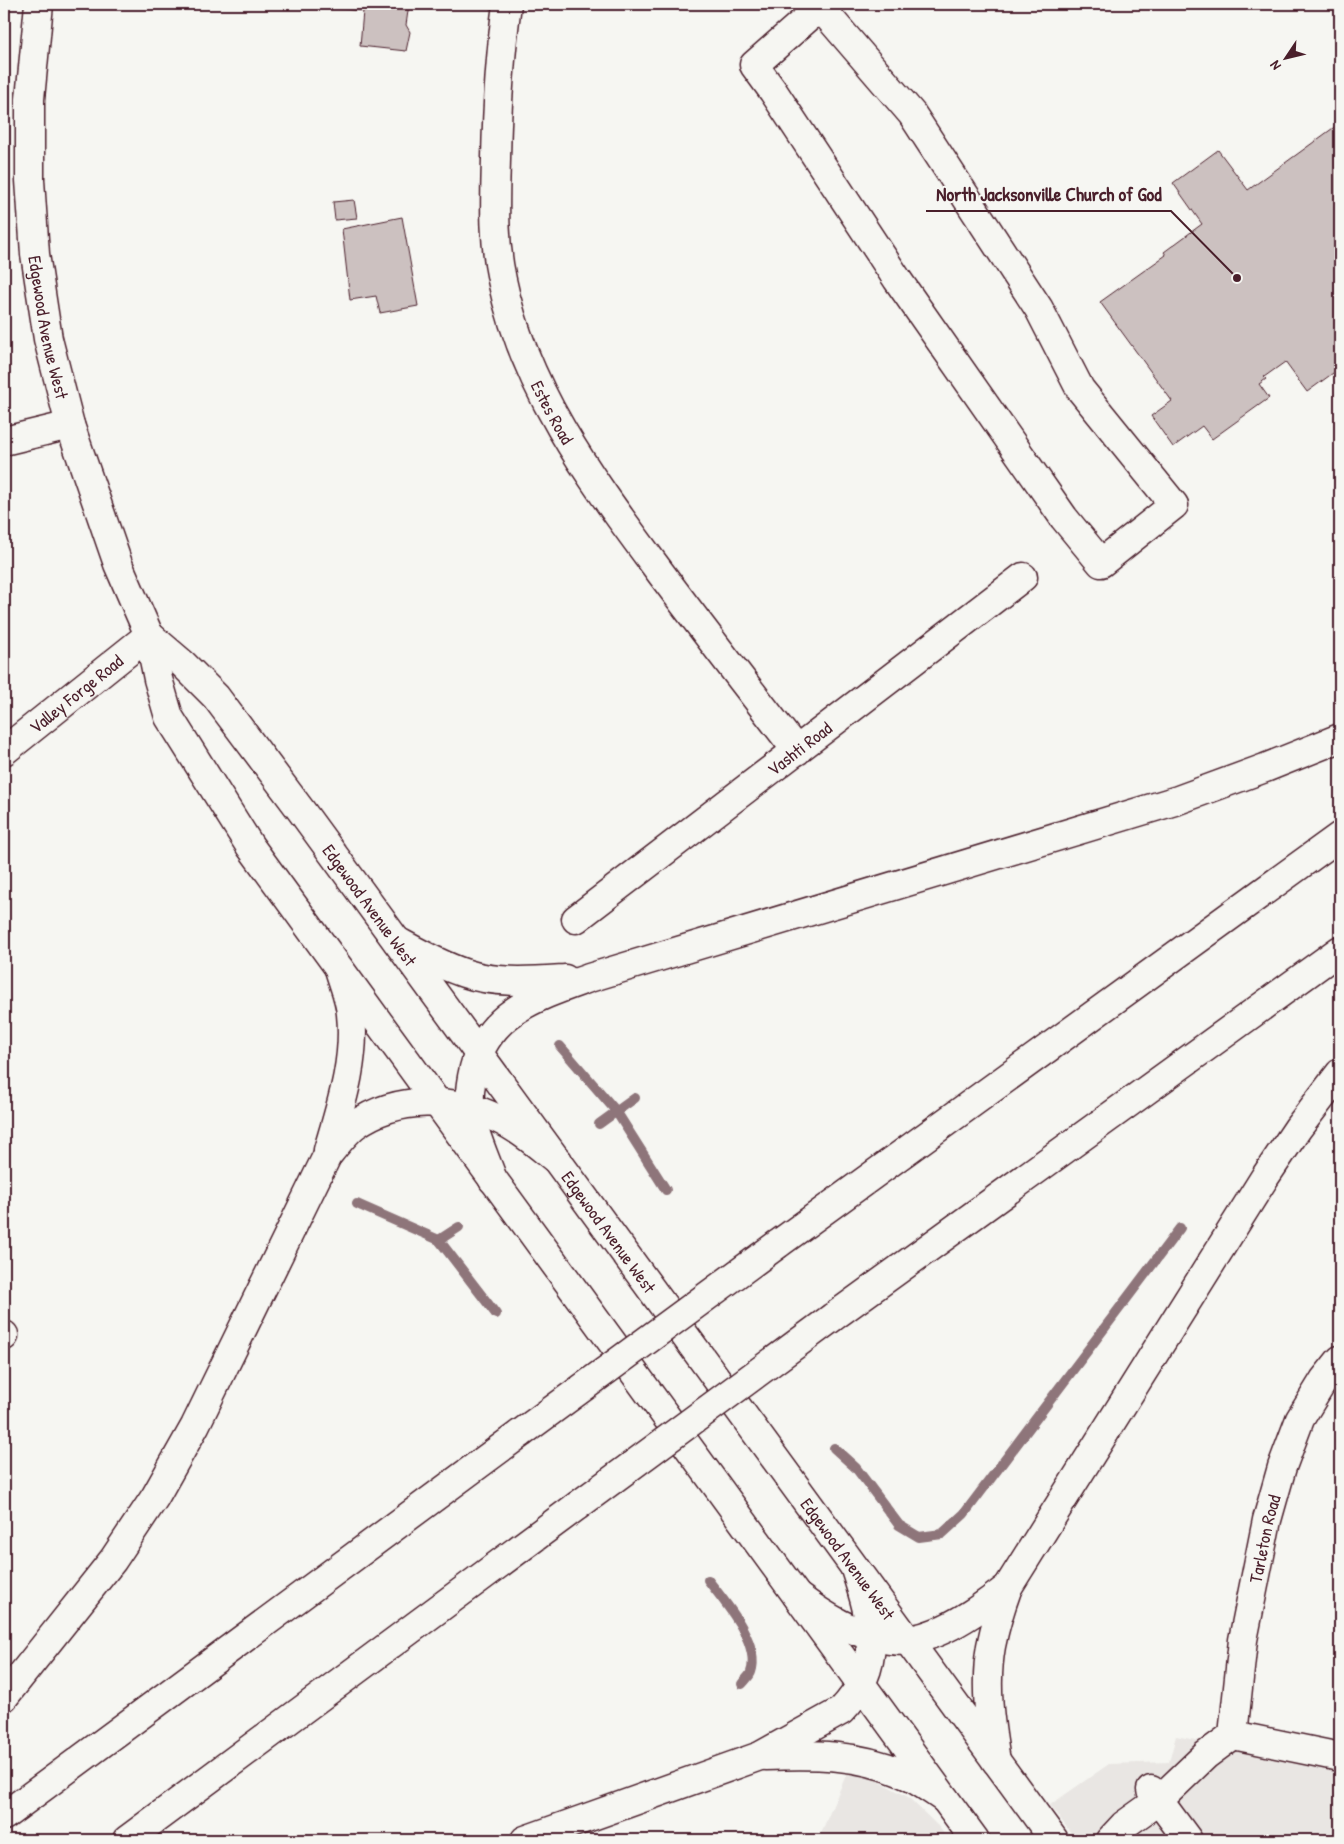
<svg xmlns="http://www.w3.org/2000/svg" width="1344" height="1844" font-family="'Patrick Hand',sans-serif">
  <style>
    .built { fill: #e9e6e3 }
    .lines { fill: none; stroke-linecap: round; stroke-linejoin: round }
    .stream { stroke: #8e747a; stroke-width: 10 }
    .building { fill: #ccc1c0; stroke: #4a1f2b }
    .minor-casing { stroke: #4a1f2b; stroke-width: 31 }
    .major-casing { stroke: #4a1f2b; stroke-width: 31 }
    .highway-casing { stroke: #4a1f2b; stroke-width: 31 }
    .minor { stroke: #f6f6f2; stroke-width: 28 }
    .major { stroke: #f6f6f2; stroke-width: 28 }
    .highway { stroke: #f6f6f2; stroke-width: 28 }
    .highway-bridge-casing { stroke: #4a1f2b; stroke-width: 31; stroke-linecap: butt }
    .highway-bridge { stroke: #f6f6f2; stroke-width: 28 }
    .labels { text-anchor: middle; dominant-baseline: central; stroke-width: 4; stroke-linejoin: round; paint-order: stroke }
    .street-label { font-size: 18px; fill: #4a1f2b; stroke: #f6f6f2 }
    .leader { fill: none; stroke: #4a1f2b; stroke-width: 2 }
    .callout-dot { fill: #4a1f2b; stroke: #f6f6f2; stroke-width: 2 }
    .callout-label { font-size: 19px; text-anchor: middle; font-weight: bold; fill: #4a1f2b; stroke: #f6f6f2; stroke-width: 4; stroke-linejoin: round; paint-order: stroke }
  </style>
  <rect width="100%" height="100%" fill="#f6f6f2"/>
  <filter id="ink" filterUnits="userSpaceOnUse"><feTurbulence type="fractalNoise" baseFrequency=".02" numOctaves="2"/><feDisplacementMap in="SourceGraphic" scale="10" xChannelSelector="R" yChannelSelector="G"/><feConvolveMatrix kernelMatrix="1 2 1 2 8 2 1 2 1" color-interpolation-filters="sRGB"/></filter>
  <g filter="url(#ink)">
    <g class="built">
      <path d="M1176,1736L1340,1770V1840H1076L1050,1805L1109,1764L1169,1762Z"/>
      <path d="M847,1773L871,1777L908,1797L938,1826L949,1840H818Z"/>
    </g>
    <g class="lines">
      <g class="stream">
        <path d="M560,1046L616,1111L666,1190"/>
        <path d="M599,1124L635,1098"/>
        <path d="M357,1204L439,1240L496,1314"/>
        <path d="M439,1240L459,1227"/>
        <path d="M834,1448L856,1468L899,1525L919,1537L942,1534L964,1514L1180,1228"/>
        <path d="M708,1580C724,1601 761,1643 751,1672C750,1676 745,1680 742,1684"/>
      </g>
    </g>
    <g class="building">
      <path d="M334,4H409L406,25L410,32L406,51L360,46L363,11L334,8Z"/>
      <path d="M1340,123V368L1307,392L1285,362L1264,377L1266,379L1259,384L1269,398L1212,439L1202,426L1173,447L1151,416L1172,401L1100,302L1166,255L1164,252L1202,224L1173,183L1218,150L1248,190Z"/>
      <path d="M354,200L357,218L335,220L333,202Z"/>
      <path d="M402,217L418,306L380,313L376,296L350,300L342,229Z"/>
    </g>
    <g class="lines">
      <defs>
        <g id="minor">
          <path id="s1" d="M507,4C500,56 497,106 496,159C495,200 493,239 502,280C524,387 588,475 651,560C699,625 748,688 797,751"/>
          <path d="M817,4L820,7L912,114L1039,309L1080,389L1174,505L1101,563L1064,518L897,279L773,91L754,65L820,7"/>
          <path d="M4,441L70,425"/>
          <path id="s2" d="M4,751L149,635"/>
          <path id="s3" d="M576,919L1023,577"/>
          <path d="M4,1335V1336"/>
          <path id="s4" d="M1233,1735L1243,1640L1267,1520L1282,1467L1300,1419L1324,1380L1340,1360"/>
          <path d="M1233,1735L1340,1757"/>
          <path d="M1151,1790L1188,1840"/>
          <path d="M1110,1840L1124,1825L1159,1800L1206,1755L1233,1735"/>
        </g>
        <g id="major">
          <path id="s5" d="M39,4L30,99V180L35,254L48,339L70,425L118,564L149,635L158,679L169,717L250,846L975,1840"/>
          <path id="s6" d="M149,635L183,664L216,697L300,809L1054,1840"/>
        </g>
        <g id="highway">
          <path d="M397,941C419,953 440,965 464,973C496,984 532,981 565,979"/>
          <path d="M328,1150C341,1105 356,1061 351,1014C350,999 343,983 339,969"/>
          <path d="M493,1180C485,1157 472,1131 470,1107C469,1094 471,1080 474,1068C489,1011 539,996 589,978L1178,800L1265,768L1340,738"/>
          <path d="M778,1244L1340,836"/>
          <path d="M833,1317L1340,950"/>
          <path d="M797,1596C824,1616 854,1635 889,1640C930,1646 978,1611 1008,1587L1265,1177L1298,1128L1340,1073"/>
          <path d="M4,1697L113,1560L155,1497L195,1426L327,1156C335,1146 345,1133 355,1125C397,1095 454,1097 498,1119C520,1129 539,1146 558,1161"/>
          <path d="M766,1756C813,1754 858,1754 902,1773C917,1779 931,1790 945,1799"/>
          <path d="M996,1761C990,1724 984,1685 991,1646C995,1626 1001,1606 1008,1587"/>
          <path d="M4,1816L521,1433"/>
          <path d="M127,1840L577,1506"/>
          <path d="M525,1840L760,1756L841,1711C885,1666 872,1621 855,1569"/>
        </g>
      </defs>
      <use href="#minor" class="minor-casing"/>
      <use href="#major" class="major-casing"/>
      <use href="#highway" class="highway-casing"/>
      <use href="#minor" class="minor"/>
      <use href="#major" class="major"/>
      <use href="#highway" class="highway"/>
      <defs>
        <g id="highway-bridge">
          <path d="M521,1433L778,1244"/>
          <path d="M577,1506L833,1317"/>
        </g>
      </defs>
      <use href="#highway-bridge" class="highway-bridge-casing"/>
      <use href="#highway-bridge" class="highway-bridge"/>
    </g>
  </g>
  <g class="labels">
    <g class="street-label">
      <text stroke="none"><textPath href="#s5" startOffset="325">Edgewood Avenue West</textPath></text>
      <text stroke="none"><textPath href="#s1" startOffset="419">Estes Road</textPath></text>
      <text stroke="none"><textPath href="#s2" startOffset="92">Valley Forge Road</textPath></text>
      <text stroke="none"><textPath href="#s3" startOffset="281">Vashti Road</textPath></text>
      <text stroke="none"><textPath href="#s6" startOffset="350">Edgewood Avenue West</textPath></text>
      <text stroke="none"><textPath href="#s6" startOffset="755">Edgewood Avenue West</textPath></text>
      <text stroke="none"><textPath href="#s4" startOffset="199">Tarleton Road</textPath></text>
      <text stroke="none"><textPath href="#s6" startOffset="1160">Edgewood Avenue West</textPath></text>
    </g>
  </g>
  <path class="leader" d="M1237 278L1171 211H926"/>
  <circle class="callout-dot" cx="1237" cy="278" r="5"/>
  <g class="callout-label">
    <text x="1049" y="201">North Jacksonville Church of God</text>
  </g>
  <rect width="1344" height="1844" fill="none" stroke="#f6f6f2" stroke-width="20"/>
  <rect x="10" y="10" width="1324" height="1824" fill="none" stroke="#4a1f2b" stroke-width="2" filter="url(#ink)"/>
  <g transform="translate(1286 58) rotate(235)" stroke="#f6f6f2" stroke-width="4" paint-order="stroke">
  <path d="M0-4L9 19L0 12L-9 19Z" fill="#4a1f2b"/>
  <text y="-8" font-size="14" font-weight="bold" text-anchor="middle" fill="#4a1f2b">N</text>
  </g>
</svg>
